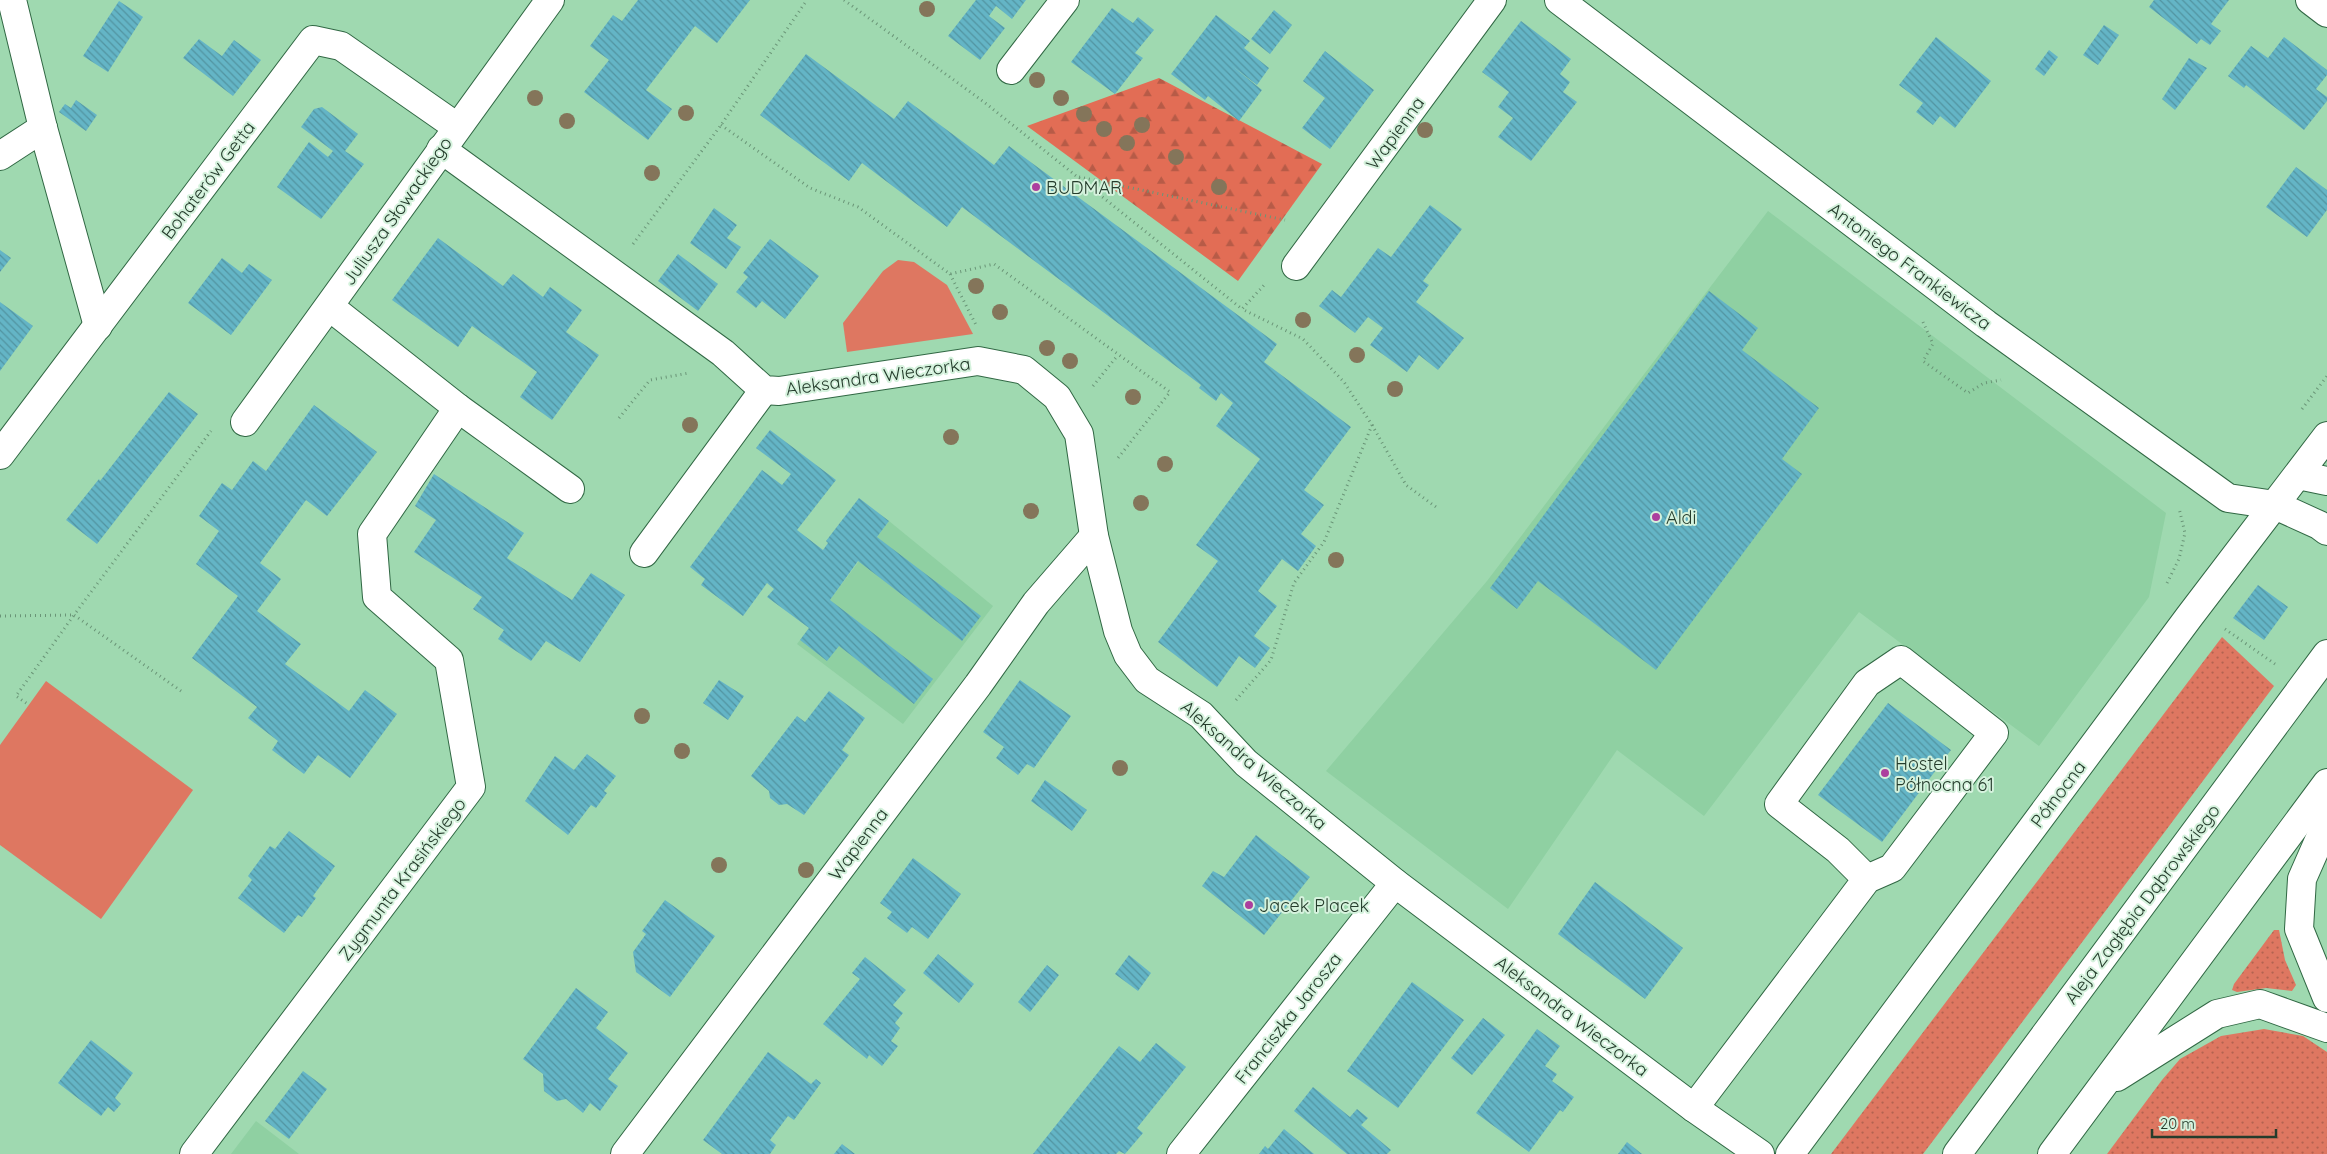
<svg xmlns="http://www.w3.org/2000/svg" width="2327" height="1154" font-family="Quicksand,sans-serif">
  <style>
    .built { fill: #8fd0a2 }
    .grass { fill: url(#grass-dots) }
    .forest { fill: url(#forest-firs) }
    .green { fill: #de7761 }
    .building { fill: url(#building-back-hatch) }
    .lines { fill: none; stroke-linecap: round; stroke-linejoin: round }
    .minor-casing { stroke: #316844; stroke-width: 30 }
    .major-casing { stroke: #316844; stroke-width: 30 }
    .path { stroke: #6a9577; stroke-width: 3; stroke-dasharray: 1 4; stroke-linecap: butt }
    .minor { stroke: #fff; stroke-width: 28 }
    .major { stroke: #fff; stroke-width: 28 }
    .tree { fill: #84755a }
    .poi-dot { fill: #ac3f9e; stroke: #d5f2dd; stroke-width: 2 }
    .labels { text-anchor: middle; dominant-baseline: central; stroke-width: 4; stroke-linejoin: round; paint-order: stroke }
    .street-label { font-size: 18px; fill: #253c2c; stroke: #d5f2dd }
    .poi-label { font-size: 18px; fill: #253c2c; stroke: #d5f2dd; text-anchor: start }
  </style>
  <defs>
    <pattern id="grass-dots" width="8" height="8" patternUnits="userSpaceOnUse" patternTransform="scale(1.25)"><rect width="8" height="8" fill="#de7761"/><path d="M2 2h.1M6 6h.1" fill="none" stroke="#b46350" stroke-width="1.8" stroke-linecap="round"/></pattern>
    <pattern id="forest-firs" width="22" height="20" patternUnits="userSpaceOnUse" patternTransform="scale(1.25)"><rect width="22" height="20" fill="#e26d55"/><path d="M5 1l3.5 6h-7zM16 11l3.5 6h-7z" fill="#b75b47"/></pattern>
    <pattern id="building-back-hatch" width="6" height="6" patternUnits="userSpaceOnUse" patternTransform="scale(1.25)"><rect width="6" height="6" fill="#64b5c6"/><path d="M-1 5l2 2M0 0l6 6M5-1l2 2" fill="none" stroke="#5294a1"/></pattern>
  </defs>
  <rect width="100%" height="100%" fill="#9fd9b0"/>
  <g class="built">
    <path d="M1768,211L2166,513L2149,597L2039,746L1859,612L1704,816L1617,750L1508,909L1326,771L1487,581Z"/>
    <path d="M889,521L993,606L903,724L797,644Z"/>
    <path d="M256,1121L299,1154H231Z"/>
  </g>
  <g class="grass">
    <path d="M2222,637L2274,686L1969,1093L1923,1154H1831Z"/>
    <path d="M2274,930H2279L2285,960L2296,985L2292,991L2266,988L2237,992L2232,990L2234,984Z"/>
    <path d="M2264,1029L2303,1036L2327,1052V1154H2107L2162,1080L2180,1059L2221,1036Z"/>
  </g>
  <path class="forest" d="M1159,78L1322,164L1238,281L1027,126Z"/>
  <g class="green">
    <path d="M898,260L914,262L947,285L973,334L847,352L843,323L883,271Z"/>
    <path d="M46,681L193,790L101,919L0,845V745Z"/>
  </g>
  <g class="building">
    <path d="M638,0H750L717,43L695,26L646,90L672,109L648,140L584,92L609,60L590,46L613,15L622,21Z"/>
    <path d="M976,0H1026L1012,19L996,6L989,16L1005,28L980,60L948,36Z"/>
    <path d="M2154,0H2229L2211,24L2221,31L2210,45L2201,39L2197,44L2149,7Z"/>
    <path d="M119,1L143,17L108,72L83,56Z"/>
    <path d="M1112,8L1133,23L1138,17L1154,30L1135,53L1143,58L1115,94L1071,62Z"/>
    <path d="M1274,10L1292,25L1270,54L1251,39Z"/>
    <path d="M1216,15L1250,41L1244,48L1269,68L1257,85L1231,65L1262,90L1239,121L1208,96L1205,100L1171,74Z"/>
    <path d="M1521,21L1571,59L1560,74L1570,82L1563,92L1577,102L1531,161L1498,137L1513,118L1498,107L1509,92L1482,72Z"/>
    <path d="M2104,25L2119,35L2098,65L2083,55Z"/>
    <path d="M1936,37L1991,81L1955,128L1940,116L1933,125L1916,112L1923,103L1899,85Z"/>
    <path d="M2284,37L2327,70V75L2316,89L2327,97V101L2304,130L2246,85L2244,88L2228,76L2251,46L2268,58Z"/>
    <path d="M199,39L222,56L234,40L261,60L233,96L183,58Z"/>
    <path d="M2049,50L2058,57L2044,76L2035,69Z"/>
    <path d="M1325,51L1374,90L1330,149L1302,128L1325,98L1303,81Z"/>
    <path d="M806,54L894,119L908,101L994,165L1009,146L1277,344L1264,362L1351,427L1304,490L1324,505L1301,534L1316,546L1298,571L1282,559L1258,591L1277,606L1254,636L1270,648L1255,668L1239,656L1217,687L1158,642L1218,561L1196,545L1260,459L1216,426L1233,403L1221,393L1216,401L1199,388L1201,385L962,207L947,227L862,163L849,181L760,115Z"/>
    <path d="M2189,58L2207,68L2175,110L2162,99Z"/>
    <path d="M76,100L97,115L86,131L59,112L65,104L71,108Z"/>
    <path d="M322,107L358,134L345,151L364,164L321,219L277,187L309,142L328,157L333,151L301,127L314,109Z"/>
    <path d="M2296,167L2327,190V210L2307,237L2266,207Z"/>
    <path d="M1430,205L1462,229L1423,281L1429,285L1416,302L1464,338L1438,370L1419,355L1407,372L1370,345L1383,328L1368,317L1355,333L1319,306L1332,290L1341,297L1378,248L1391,257Z"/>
    <path d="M714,208L737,225L727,238L741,247L726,269L690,243Z"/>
    <path d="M438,238L503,286L513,274L543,297L550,287L582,310L566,332L599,355L552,420L520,397L537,372L472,326L458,347L392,300Z"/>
    <path d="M770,239L819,276L785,319L762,301L756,308L736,292L748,277L743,273Z"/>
    <path d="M0,250L11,258L0,272Z"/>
    <path d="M678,254L718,284L698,311L658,281Z"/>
    <path d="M222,258L242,273L249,264L272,280L231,335L188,303Z"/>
    <path d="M1709,291L1758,328L1742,350L1819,408L1782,459L1802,474L1656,670L1538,581L1517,609L1490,588Z"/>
    <path d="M0,302L33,326L0,371Z"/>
    <path d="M169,392L198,414L97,544L66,520L99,479L100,481Z"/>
    <path d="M314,405L377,452L327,516L306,500L260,563L281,579L257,611L301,644L285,664L349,711L365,690L397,714L350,778L318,755L304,774L272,750L278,741L248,718L257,707L192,658L238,596L196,564L219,531L199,516L222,483L232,490L253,461L266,471Z"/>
    <path d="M770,430L836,480L797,530L823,550L828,543L826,541L859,498L889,521L877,537L981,616L962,641L858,561L830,600L933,679L914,704L839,646L827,661L800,640L809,628L767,597L774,589L767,583L743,616L701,585L705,579L690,567L762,470L782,485L791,474L756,448Z"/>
    <path d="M434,474L524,533L507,558L572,600L591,573L625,595L580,662L546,641L531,661L498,639L504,630L473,609L482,597L414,552L436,520L415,506Z"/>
    <path d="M2258,585L2288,607L2264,640L2233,618Z"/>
    <path d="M719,680L744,696L728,720L703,703Z"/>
    <path d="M1020,680L1071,716L1034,768L1027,764L1018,775L996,758L1004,747L983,732Z"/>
    <path d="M829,691L865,718L842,750L849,755L804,815L787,804L779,805L770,798L769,791L751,776L797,716L805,722Z"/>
    <path d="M1888,703L1951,750L1882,842L1818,795Z"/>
    <path d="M587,754L616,776L604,791L607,793L596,808L591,805L568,835L525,801L555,756L574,770Z"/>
    <path d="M1045,780L1087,810L1072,831L1031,801Z"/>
    <path d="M289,831L335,866L313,896L316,898L302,917L298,915L284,933L238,898L252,880L248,876L270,846L275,849Z"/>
    <path d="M1256,835L1310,877L1264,935L1202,886L1213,871L1224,877Z"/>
    <path d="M913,858L961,894L928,939L912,927L907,933L887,918L892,912L880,903Z"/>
    <path d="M1595,882L1683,948L1645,999L1558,934Z"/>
    <path d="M665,900L715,936L670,997L636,972L633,952L646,934L642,931Z"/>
    <path d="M938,954L974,984L959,1003L923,973Z"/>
    <path d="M1129,955L1151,973L1138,991L1115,974Z"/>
    <path d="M865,957L906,990L893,1005L903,1013L895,1023L900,1028L891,1041L898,1046L882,1066L869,1055L867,1059L823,1024L860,979L852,973Z"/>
    <path d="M1047,965L1059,975L1030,1012L1018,1002Z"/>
    <path d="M1412,982L1464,1020L1398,1108L1347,1071Z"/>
    <path d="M576,988L608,1012L596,1028L628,1053L608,1079L618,1086L600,1111L590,1103L583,1113L566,1099L557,1101L544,1091L543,1074L523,1059Z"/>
    <path d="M1483,1018L1505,1035L1472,1075L1451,1058Z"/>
    <path d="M1537,1029L1560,1046L1545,1066L1557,1074L1552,1081L1574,1097L1563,1112L1560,1110L1529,1152L1476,1113Z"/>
    <path d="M91,1040L133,1073L115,1098L121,1104L114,1112L108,1107L101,1116L58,1083Z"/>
    <path d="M1156,1043L1186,1067L1137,1128L1143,1133L1125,1154L1119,1151L1116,1154H1033L1119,1046L1140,1062Z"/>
    <path d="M768,1052L811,1084L816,1079L821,1083L794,1120L788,1116L770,1140L776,1145L770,1154H722L703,1140Z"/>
    <path d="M303,1071L327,1089L289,1139L265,1121Z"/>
    <path d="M1313,1087L1350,1117L1357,1109L1368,1118L1361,1125L1391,1150L1387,1154H1347L1294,1111Z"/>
    <path d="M1284,1129L1314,1154H1259L1265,1146L1268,1149Z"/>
    <path d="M1627,1142L1642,1154H1618Z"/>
    <path d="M842,1144L855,1154H834Z"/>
  </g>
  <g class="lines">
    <defs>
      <g id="minor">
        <path d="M12,0L43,128L98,326"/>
        <path d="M1559,0L1986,324L2185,467L2228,498L2275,505"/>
        <path d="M2310,0L2327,13"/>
        <path d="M1011,70L1065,0"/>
        <path d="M441,149L723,353L764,390L779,391L978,361L1024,370L1057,397L1079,434L1094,536L1118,631L1128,655L1147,680L1201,715L1246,763L1395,883L1694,1108L1760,1154"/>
        <path d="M0,156L43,128"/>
        <path d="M1296,266L1492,0"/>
        <path d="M330,307L458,408L570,489"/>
        <path d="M245,422L550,0"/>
        <path d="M0,455L313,40L341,46L457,127"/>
        <path d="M644,553L764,390"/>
        <path d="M1694,1108L1867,879L1838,850L1779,804L1867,683L1901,660L1994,733L1892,868L1867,879"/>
        <path d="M194,1154L471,787L449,660L377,597L372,534L458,408"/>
        <path d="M625,1154L978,685L1036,603L1094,536"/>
        <path d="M1181,1154L1395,883"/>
        <path d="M1790,1154L2189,617L2327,436"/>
      </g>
      <g id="major">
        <path d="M2298,475L2327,481"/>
        <path d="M2275,505L2319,525L2327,531"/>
        <path d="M2327,814L2324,829L2302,879L2299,929L2327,998"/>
        <path d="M2117,1077L2217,1014L2260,1004L2327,1028"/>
        <path d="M1957,1154L2327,654"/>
        <path d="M2052,1154L2327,783"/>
      </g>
    </defs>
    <use href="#minor" class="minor-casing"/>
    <use href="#major" class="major-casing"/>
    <g class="path">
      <path d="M844,0L984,102L1242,309L1266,283"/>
      <path d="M721,125L810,188L858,207L950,274L994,264L1170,392L1118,458"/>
      <path d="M1079,177L1285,220"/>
      <path d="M633,244L721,125L807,0"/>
      <path d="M950,274L976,325"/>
      <path d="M1923,322L1933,344L1923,361L1968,393L1984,383L2001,380"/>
      <path d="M1093,386L1118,355"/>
      <path d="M2302,409L2327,376"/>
      <path d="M619,418L650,380L689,373"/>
      <path d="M1372,425L1406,485L1436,507"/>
      <path d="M2167,583L2179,559L2185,533L2179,508"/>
      <path d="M0,616L74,615L16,696L29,705"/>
      <path d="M2225,629L2275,664"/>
      <path d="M181,691L74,615L211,431"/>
      <path d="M1236,700L1271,660L1294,583L1324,542L1372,425L1344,382L1303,339L1242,309"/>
    </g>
    <use href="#minor" class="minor"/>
    <use href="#major" class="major"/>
  </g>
  <g class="tree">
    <circle cx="927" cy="9" r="8"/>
    <circle cx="1037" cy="80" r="8"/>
    <circle cx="535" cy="98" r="8"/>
    <circle cx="1061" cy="98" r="8"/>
    <circle cx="686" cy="113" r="8"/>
    <circle cx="1084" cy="114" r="8"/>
    <circle cx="567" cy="121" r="8"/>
    <circle cx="1142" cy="125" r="8"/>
    <circle cx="1104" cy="129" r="8"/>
    <circle cx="1425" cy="130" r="8"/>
    <circle cx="1127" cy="143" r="8"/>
    <circle cx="1176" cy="157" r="8"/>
    <circle cx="652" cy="173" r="8"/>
    <circle cx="1219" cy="187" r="8"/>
    <circle cx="976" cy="286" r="8"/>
    <circle cx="1000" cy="312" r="8"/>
    <circle cx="1303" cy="320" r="8"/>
    <circle cx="1047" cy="348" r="8"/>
    <circle cx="1357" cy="355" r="8"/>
    <circle cx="1070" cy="361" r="8"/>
    <circle cx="1395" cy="389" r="8"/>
    <circle cx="1133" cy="397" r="8"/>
    <circle cx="690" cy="425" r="8"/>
    <circle cx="951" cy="437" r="8"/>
    <circle cx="1165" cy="464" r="8"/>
    <circle cx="1141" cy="503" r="8"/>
    <circle cx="1031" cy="511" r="8"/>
    <circle cx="1336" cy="560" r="8"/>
    <circle cx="642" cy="716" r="8"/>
    <circle cx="682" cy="751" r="8"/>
    <circle cx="1120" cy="768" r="8"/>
    <circle cx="719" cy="865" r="8"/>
    <circle cx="806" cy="870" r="8"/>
  </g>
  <g class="poi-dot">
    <circle cx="1036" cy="187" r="5"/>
    <circle cx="1656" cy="517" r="5"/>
    <circle cx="1885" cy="773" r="5"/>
    <circle cx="1249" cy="905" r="5"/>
  </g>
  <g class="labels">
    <g class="street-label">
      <text transform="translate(1395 133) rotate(-54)">Wapienna</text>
      <text transform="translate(208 180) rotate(-53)">Bohaterów Getta</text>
      <text transform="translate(397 211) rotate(-55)">Juliusza Słowackiego</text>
      <text transform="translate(1910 266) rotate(37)">Antoniego Frankiewicza</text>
      <text transform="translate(878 376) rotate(-8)">Aleksandra Wieczorka</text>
      <text transform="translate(1254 765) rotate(41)">Aleksandra Wieczorka</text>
      <text transform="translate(2058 794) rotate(-53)">Północna</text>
      <text transform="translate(858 844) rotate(-53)">Wapienna</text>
      <text transform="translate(402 879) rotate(-53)">Zygmunta Krasińskiego</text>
      <text transform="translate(2142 904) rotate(-53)">Aleja Zagłębia Dąbrowskiego</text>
      <text transform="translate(1572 1016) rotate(37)">Aleksandra Wieczorka</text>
      <text transform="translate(1288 1018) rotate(-52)">Franciszka Jarosza</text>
    </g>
    <g class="poi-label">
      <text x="1046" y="187">BUDMAR</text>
      <text x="1666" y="517">Aldi</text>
      <text x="1895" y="763">Hostel<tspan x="1895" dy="21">Północna 61</tspan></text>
      <text x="1259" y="905">Jacek Placek</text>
    </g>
  </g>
  <path d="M2152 1129v8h124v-8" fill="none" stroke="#253c2c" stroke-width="2.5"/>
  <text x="2160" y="1129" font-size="15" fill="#253c2c" stroke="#d5f2dd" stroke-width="4" paint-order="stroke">20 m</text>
</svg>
